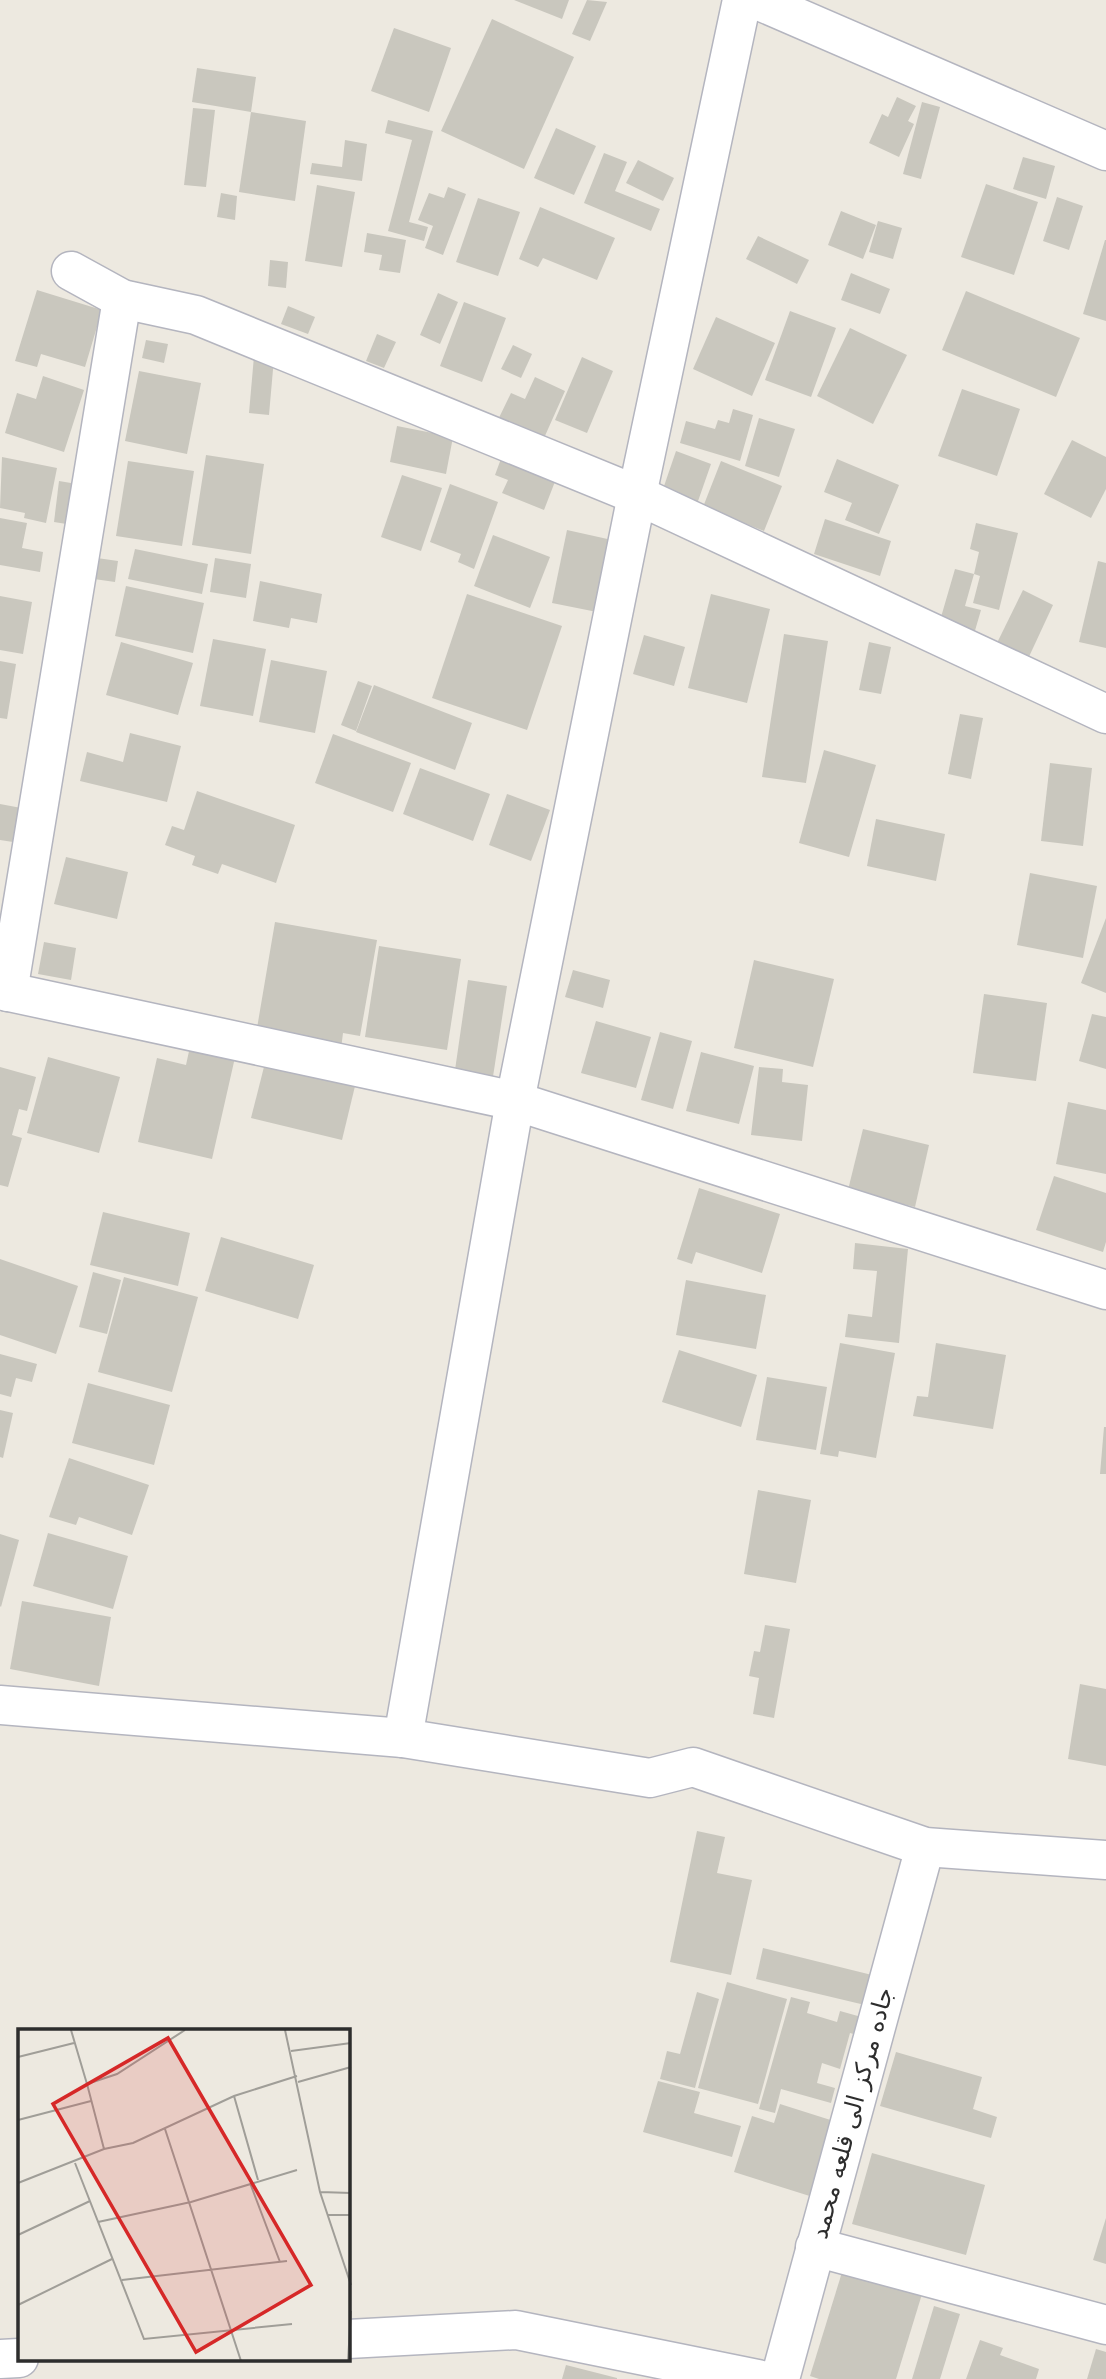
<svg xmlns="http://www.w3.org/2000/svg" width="1106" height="2379" font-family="'DejaVu Sans','Noto Naskh Arabic',sans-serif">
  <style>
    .building { fill: #c9c7be }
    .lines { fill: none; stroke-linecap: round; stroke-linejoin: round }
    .minor-casing { stroke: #b4b5bf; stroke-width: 41 }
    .minor { stroke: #fff; stroke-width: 38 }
    .labels { text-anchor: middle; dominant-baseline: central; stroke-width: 7; stroke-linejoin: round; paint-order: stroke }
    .street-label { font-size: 24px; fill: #2d2d2d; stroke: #fff }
    .inset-road { fill: none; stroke: #a09e98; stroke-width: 2 }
    .view { fill: #d62828; fill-opacity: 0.15; stroke: #d62828; stroke-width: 3.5 }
    .inset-edge { fill: none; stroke: #2d2d2d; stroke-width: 3.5 }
  </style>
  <rect width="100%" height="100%" fill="#ede9e0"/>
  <g class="building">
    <path d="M514,0H569L562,19Z"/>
    <path d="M587,0L607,2L590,41L572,34Z"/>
    <path d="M492,19L574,57L524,169L441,131Z"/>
    <path d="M394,28L451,48L429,112L371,91Z"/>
    <path d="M197,68L256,77L251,112L192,102Z"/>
    <path d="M897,97L916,106L908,121L914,124L899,157L869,143L882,114L888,117Z"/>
    <path d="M922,102L940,107L921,179L903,174Z"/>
    <path d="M193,108L215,110L206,187L184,185Z"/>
    <path d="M251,112L306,121L295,201L239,192Z"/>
    <path d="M388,120L433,131L409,222L428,227L424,241L388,231L412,140L385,133Z"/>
    <path d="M556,128L596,146L574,195L534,178Z"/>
    <path d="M345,140L367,144L362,181L310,174L312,163L342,167Z"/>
    <path d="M604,153L627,162L615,191L660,209L651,231L584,203Z"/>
    <path d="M1023,157L1055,166L1046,199L1013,189Z"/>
    <path d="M638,160L674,178L663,201L626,183Z"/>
    <path d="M986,184L1038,202L1014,275L961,257Z"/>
    <path d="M317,185L355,192L342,267L305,261Z"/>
    <path d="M448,187L466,194L443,255L425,248L433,226L418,220L429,193L444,198Z"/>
    <path d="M221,193L237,196L235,220L217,217Z"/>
    <path d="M1057,197L1083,206L1069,250L1043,241Z"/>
    <path d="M478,198L520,212L498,276L456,262Z"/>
    <path d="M540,207L615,238L597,280L543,258L538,267L519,259Z"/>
    <path d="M841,211L876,225L863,259L828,245Z"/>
    <path d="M878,221L902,228L893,259L869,252Z"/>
    <path d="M367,233L406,240L400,273L379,270L382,255L364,252Z"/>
    <path d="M758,236L809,260L797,284L746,259Z"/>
    <path d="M1105,240H1106V321L1083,314Z"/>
    <path d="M270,260L288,262L286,288L268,286Z"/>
    <path d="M851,273L890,289L880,314L841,300Z"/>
    <path d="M37,290L102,310L85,367L41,354L37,367L15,361Z"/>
    <path d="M966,291L1080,338L1056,397L942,350Z"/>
    <path d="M438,293L458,302L440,344L420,335Z"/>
    <path d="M464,302L506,318L482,382L440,366Z"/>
    <path d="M288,306L315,317L308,334L281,324Z"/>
    <path d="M790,311L836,328L811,397L765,380Z"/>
    <path d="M716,317L775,343L752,396L693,369Z"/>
    <path d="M850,328L907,355L873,424L817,396Z"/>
    <path d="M377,334L396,342L384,368L366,361Z"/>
    <path d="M146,340L168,344L164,363L142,358Z"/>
    <path d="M513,345L532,354L521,378L501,369Z"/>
    <path d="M254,356L274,358L269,415L249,413Z"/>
    <path d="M582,357L613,371L587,433L555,420Z"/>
    <path d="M139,371L201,383L187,454L125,441Z"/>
    <path d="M43,376L84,390L64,452L5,433L17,393L36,399Z"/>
    <path d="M535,377L565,391L540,447L495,426L511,393L525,399Z"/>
    <path d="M962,389L1020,409L997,476L938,456Z"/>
    <path d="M733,409L753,415L740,461L680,443L686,421L715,429L718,420L729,423Z"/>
    <path d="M759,418L795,429L779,477L745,466Z"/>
    <path d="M397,426L453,437L446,474L390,462Z"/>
    <path d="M1072,440L1106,457V489L1091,518L1044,494Z"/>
    <path d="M676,451L711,464L697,504L662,492Z"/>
    <path d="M206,455L264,464L251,554L192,545Z"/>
    <path d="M502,456L556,479L544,510L502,493L508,480L495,475Z"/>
    <path d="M2,457L57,468L46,523L24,518L25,513L0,508Z"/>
    <path d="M837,459L899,485L879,534L845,520L852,503L824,492Z"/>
    <path d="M128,461L194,471L182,546L116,536Z"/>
    <path d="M721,461L782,486L764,531L703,507Z"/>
    <path d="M402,475L442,488L421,551L381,537Z"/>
    <path d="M59,481L83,485L79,526L54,522Z"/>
    <path d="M450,484L498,502L474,569L458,562L461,554L430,542Z"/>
    <path d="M0,518L27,523L22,548L43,552L40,572L0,565Z"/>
    <path d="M825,519L891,541L880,576L814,554Z"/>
    <path d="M976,523L1018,533L999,610L973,603L980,576L974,574L979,552L970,549Z"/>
    <path d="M567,530L612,540L597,612L552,603Z"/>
    <path d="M493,535L550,557L530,608L474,586Z"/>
    <path d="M135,549L208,564L202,594L128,579Z"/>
    <path d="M97,558L118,561L115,582L94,579Z"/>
    <path d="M215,558L251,564L246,598L210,592Z"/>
    <path d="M1098,561L1106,563V648L1079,642Z"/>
    <path d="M955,569L974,574L965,606L981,610L974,634L939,624Z"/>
    <path d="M260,581L322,594L317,623L291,618L289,628L253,621Z"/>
    <path d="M126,586L204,603L193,653L115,636Z"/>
    <path d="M1023,590L1053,605L1027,661L996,645Z"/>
    <path d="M467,594L562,626L527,730L432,698Z"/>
    <path d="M711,594L770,609L747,703L688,688Z"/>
    <path d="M0,596L32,602L23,654L0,650Z"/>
    <path d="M784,634L828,641L806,783L762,777Z"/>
    <path d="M644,635L685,647L674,686L633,674Z"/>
    <path d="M213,639L266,649L253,716L200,706Z"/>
    <path d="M121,642L193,663L178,715L106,695Z"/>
    <path d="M869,642L891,647L881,694L859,690Z"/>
    <path d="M271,660L327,671L315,733L259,722Z"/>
    <path d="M0,661L16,664L7,719L0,718Z"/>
    <path d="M358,681L372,686L356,731L341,725Z"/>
    <path d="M374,685L472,723L455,770L356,732Z"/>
    <path d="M960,714L983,718L971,779L948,774Z"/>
    <path d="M130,733L181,746L167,802L80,781L87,752L123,762Z"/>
    <path d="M333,734L411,763L393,812L315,783Z"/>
    <path d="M824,750L876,765L849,857L799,843Z"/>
    <path d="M1050,763L1092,768L1083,846L1041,841Z"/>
    <path d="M420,768L490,794L473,841L403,814Z"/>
    <path d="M197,791L295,825L276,883L222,864L218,874L192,865L195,856L165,845L172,826L184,830Z"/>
    <path d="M507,794L550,810L531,861L489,845Z"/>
    <path d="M0,804L32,810L26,844L0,840Z"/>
    <path d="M876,819L945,834L936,881L867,866Z"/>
    <path d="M66,857L128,872L117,919L54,904Z"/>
    <path d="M1030,873L1097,886L1083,958L1017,945Z"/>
    <path d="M1106,918V993L1081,983Z"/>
    <path d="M275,922L377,940L360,1036L343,1033L341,1049L256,1034Z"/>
    <path d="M44,942L76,948L71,980L38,974Z"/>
    <path d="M379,946L461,959L447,1050L365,1037Z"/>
    <path d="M754,960L834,979L813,1067L734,1048Z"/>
    <path d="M573,970L610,980L603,1008L565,997Z"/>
    <path d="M468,980L507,986L492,1083L454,1077Z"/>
    <path d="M984,994L1047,1003L1036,1081L973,1073Z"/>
    <path d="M1092,1014L1106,1017V1069L1079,1061Z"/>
    <path d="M596,1021L651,1037L636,1088L581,1073Z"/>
    <path d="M660,1032L692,1041L673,1109L641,1100Z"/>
    <path d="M191,1042L236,1053L212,1159L138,1142L157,1058L186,1065Z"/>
    <path d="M701,1052L754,1066L739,1124L686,1111Z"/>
    <path d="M48,1057L120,1077L99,1153L27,1133Z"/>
    <path d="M266,1059L356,1082L342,1140L251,1118Z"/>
    <path d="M0,1067L36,1077L27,1111L19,1109L12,1135L22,1138L8,1187L0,1185Z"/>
    <path d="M759,1067L783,1069L782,1082L808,1085L802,1141L751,1135Z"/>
    <path d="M1068,1102L1106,1110V1174L1056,1164Z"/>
    <path d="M863,1129L929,1145L915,1207L848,1190Z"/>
    <path d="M1054,1176L1106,1193V1242L1103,1252L1036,1230Z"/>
    <path d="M699,1188L780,1214L762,1273L696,1252L692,1264L677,1259Z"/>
    <path d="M103,1212L190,1233L178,1286L90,1265Z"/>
    <path d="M221,1237L314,1265L298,1319L205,1291Z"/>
    <path d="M855,1243L908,1249L899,1343L845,1337L848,1314L872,1317L877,1271L853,1269Z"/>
    <path d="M0,1259L78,1286L56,1354L0,1335Z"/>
    <path d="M93,1272L121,1280L107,1334L79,1327Z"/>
    <path d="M124,1277L198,1297L172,1392L98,1372Z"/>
    <path d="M686,1280L766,1295L756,1349L676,1335Z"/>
    <path d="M840,1343L895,1353L876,1458L839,1451L838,1457L820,1454Z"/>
    <path d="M936,1343L1006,1355L993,1429L913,1416L917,1396L928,1397Z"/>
    <path d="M679,1350L757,1375L741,1427L662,1402Z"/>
    <path d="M0,1354L37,1364L32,1382L16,1378L11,1397L0,1394Z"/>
    <path d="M767,1377L827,1387L816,1450L756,1440Z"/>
    <path d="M88,1383L170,1405L154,1465L72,1443Z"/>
    <path d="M0,1410L13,1413L3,1458L0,1457Z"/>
    <path d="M1104,1427H1106V1474H1100Z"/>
    <path d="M69,1458L149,1485L132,1535L79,1517L76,1525L49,1517Z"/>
    <path d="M758,1490L811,1500L796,1583L744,1574Z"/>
    <path d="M48,1533L128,1556L113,1609L33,1586Z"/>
    <path d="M0,1534L19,1540L1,1607L0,1606Z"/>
    <path d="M22,1601L111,1617L99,1686L10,1669Z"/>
    <path d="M765,1625L790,1629L774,1718L753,1714L759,1678L749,1676L754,1651L760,1652Z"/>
    <path d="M1080,1684L1106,1689V1766L1068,1759Z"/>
    <path d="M697,1831L725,1837L717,1873L752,1880L731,1975L670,1962Z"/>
    <path d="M763,1948L872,1975L865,2005L756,1979Z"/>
    <path d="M727,1982L787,1999L758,2104L698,2088Z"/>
    <path d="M697,1992L719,1999L695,2088L660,2079L667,2051L680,2054Z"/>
    <path d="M791,1997L810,2002L807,2013L837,2022L840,2011L865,2018L860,2036L850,2033L840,2069L822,2063L817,2083L835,2088L831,2103L781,2089L775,2113L759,2109Z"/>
    <path d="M896,2052L982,2077L973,2109L997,2117L991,2138L880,2106Z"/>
    <path d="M658,2081L700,2092L694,2113L741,2126L732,2157L643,2132Z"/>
    <path d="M780,2104L840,2123L816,2198L734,2172L752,2116L774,2123Z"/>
    <path d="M872,2153L985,2185L966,2255L852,2224Z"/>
    <path d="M1106,2218V2264L1093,2260Z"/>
    <path d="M843,2269L922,2294L896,2379H819L810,2376Z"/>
    <path d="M934,2306L960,2314L940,2379H912Z"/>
    <path d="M980,2340L1003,2348L1000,2355L1039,2369L1036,2379H966Z"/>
    <path d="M1096,2349L1106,2352V2379H1087Z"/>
    <path d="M566,2365L617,2378V2379H562Z"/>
  </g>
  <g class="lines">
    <defs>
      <g id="minor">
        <path d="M757,0L1106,151"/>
        <path d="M71,271L122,299L196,315L637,495L1106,714"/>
        <path d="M0,990L515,1101L1106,1290"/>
        <path d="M8,992L122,299"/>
        <path d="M0,1705L403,1738L650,1778L693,1767L925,1847L1106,1860"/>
        <path d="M403,1738L515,1101L637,495L742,0"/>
        <path d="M815,2247L1106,2325"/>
        <path d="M348,2339L516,2330L758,2379"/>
        <path d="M0,2359L19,2358"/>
        <path d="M780,2379L925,1847"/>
      </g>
    </defs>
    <use href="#minor" class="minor-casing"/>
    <use href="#minor" class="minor"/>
  </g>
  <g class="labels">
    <g class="street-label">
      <text transform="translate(852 2113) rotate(-75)">جاده مرکز الی قلعه محمد</text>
    </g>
  </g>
  <g transform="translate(18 2029)">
    <rect width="332" height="332" fill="#ede9e0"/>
    <path class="inset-road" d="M53,1L69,55M267,1L302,163L333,256M273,22L333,14M0,28L56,14M280,53L333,38M216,67L240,151M0,91L73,72M147,100L223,332M86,120L69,55L99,45L167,1M57,134L126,310L274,295M0,154L86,120L115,114L216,67L279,47M232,154L262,233M302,163L333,164M309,186H333M80,193L173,173L279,141M0,206L72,172M104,251L269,232M0,276L94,230M330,332L333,282"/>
    <path class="view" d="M150,9L293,256L178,323L35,75Z"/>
    <rect width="332" height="332" class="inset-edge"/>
  </g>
</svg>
